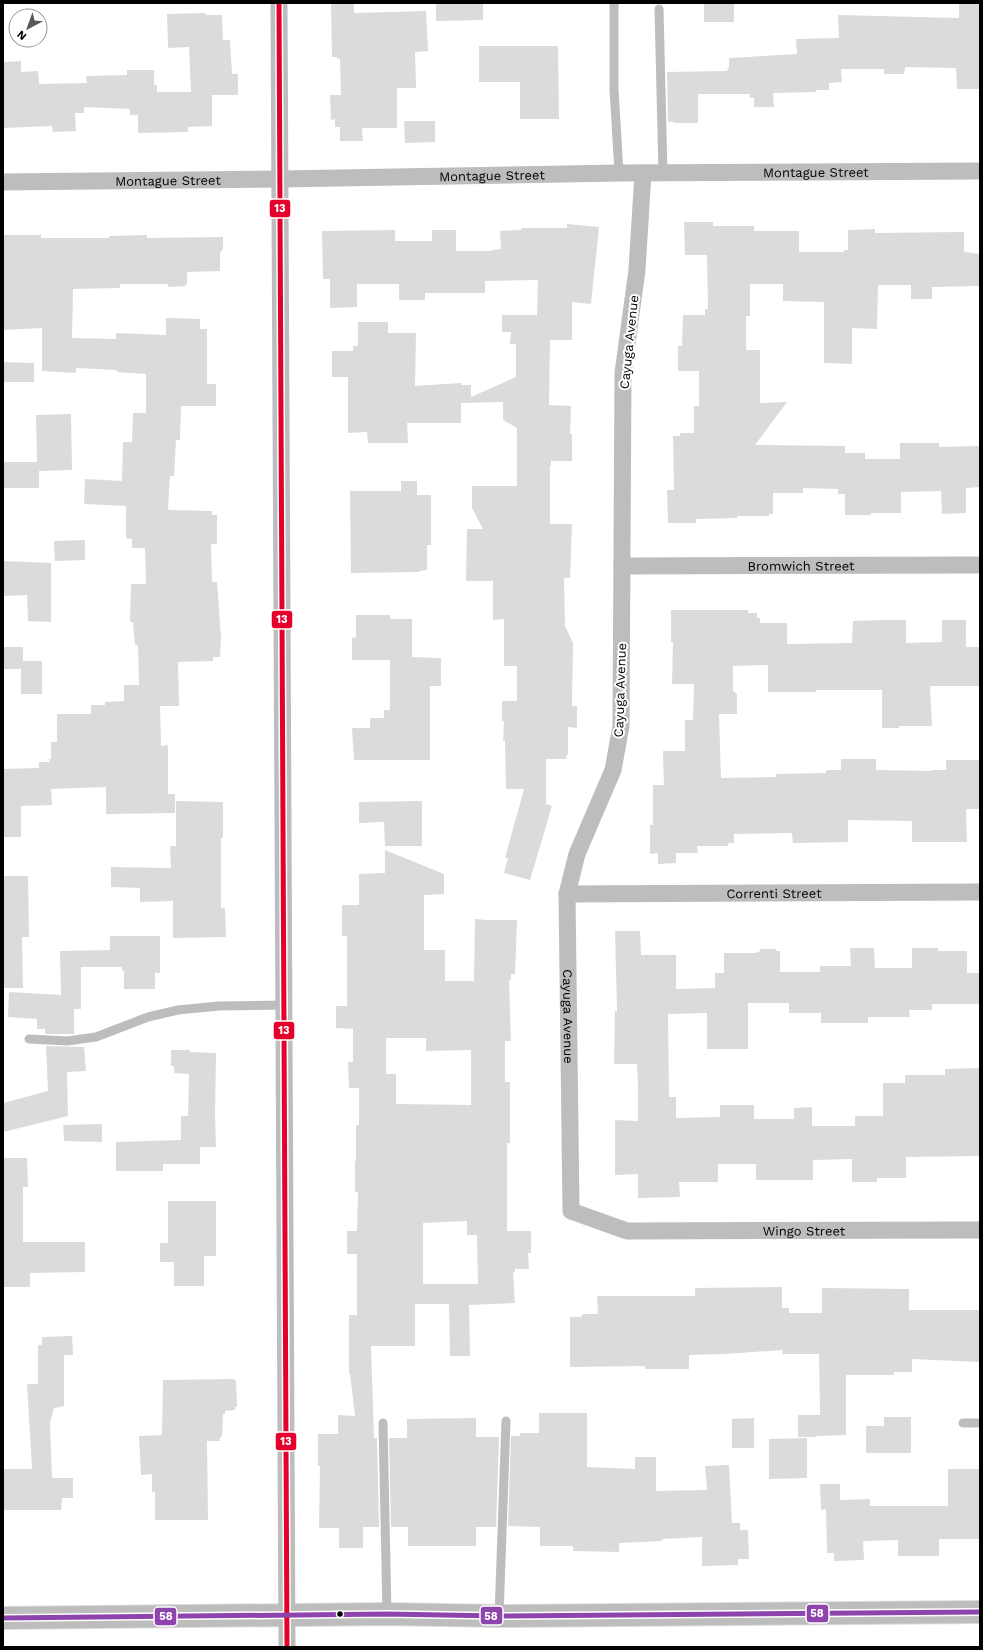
<svg xmlns="http://www.w3.org/2000/svg" width="983" height="1650" font-family="'Work Sans',sans-serif">
  <style>
    .building { fill: #dbdbdb; fill-rule: evenodd }
    .lines { fill: none; stroke-linecap: round; stroke-linejoin: round }
    .primary-casing { stroke: #dbdbdb; stroke-width: 24 }
    .lane { stroke: #bdbdbd; stroke-width: 9 }
    .street { stroke: #bdbdbd; stroke-width: 17 }
    .primary { stroke: #bdbdbd; stroke-width: 22 }
    .bus-1-casing { stroke: #fff; stroke-width: 8 }
    .bus-2-casing { stroke: #fff; stroke-width: 8 }
    .bus-1 { stroke: #e4002b; stroke-width: 5 }
    .bus-2 { stroke: #8e44ad; stroke-width: 5 }
    .bus-dot { fill: #000; stroke: #fff; stroke-width: 1.5 }
    .labels { text-anchor: middle; dominant-baseline: central; stroke-width: 4; stroke-linejoin: round; paint-order: stroke }
    .street-label { font-size: 13px; fill: #000; stroke: #fff }
    .line-badge { stroke: #fff; stroke-width: 1.5 }
    .badge-label { font-size: 11px; text-anchor: middle; font-weight: bold; fill: #fff }
  </style>
  <rect width="100%" height="100%" fill="#fff"/>
  <g class="building">
    <path d="M331,3H354V13L426,11L428,51L415,52L416,88H397V128H362L363,141H340V127H335V119L331,120L330,95H341L340,59H337V57H332Z"/>
    <path d="M436,3H483V20L436,21Z"/>
    <rect x="704" y="3" width="30" height="19"/>
    <path d="M959,3H980V89H957L956,68L905,67L904,74H884V69H841L842,82L829,83V90H816V92L773,93L774,107H754V98H750V94H698V123H674V122H668L667,72L728,71L727,68H729V58L797,54L796,39L839,38L838,15L959,18Z"/>
    <path d="M205,13L206,15H222L223,40H230L232,74H238V95H212V126L188,127V132L138,133V115H130V109L84,107V113H75L76,131L53,132L52,126L3,128V62L21,61V72L38,71L39,84L87,83L86,76L127,75V70H154V85H157V92H191L189,47L168,48L167,14Z"/>
    <path d="M479,46H558L559,119H520V82H479Z"/>
    <path d="M404,121H435V142L405,143Z"/>
    <path d="M684,222H713V226H754V231H799V252H844V250H848V230L875,229V233L964,232V252L980,254V286L932,287V299H911V285H878L877,329L852,328V364L824,363V302L783,301V284H750V316H746V350H760V403L787,402L755,445L845,446V453H865V459H900V443H939V447L980,446V487L966,488V513L942,514L941,491L901,492V513H871V515H845V494H838V489L803,488V493H773V514H769V516H737V518L696,519V523H668L667,490H674L673,436H680V433H694V406H699V371H678V346H682L683,315H705V309H708L707,255H685Z"/>
    <path d="M567,224L599,227L591,304L572,302V340H550L549,405L571,406L570,434H572V461H551V466H550V524H572L570,578H564L565,626L573,643L572,706H577V728L568,727V755L567,754L566,759H546V804L552,806L530,880L504,873L508,858H505L524,789H506L505,741H503L504,721H502V701H517V666H504V619L493,620V581H466L467,529H483L472,508V486H517V428L503,420V402L461,403V423H407L408,443H368L367,432L348,433V377H332V351H353V346H358V322H388V333H416L415,386L461,383V385H471V397L516,377V344H510L511,332H502V315H537L538,280L485,281V293H425V300H399V284H357V307L330,308V279H323L322,231L395,230V241H432V230H456V251H492V250L501,249L500,231L521,230V228H567Z"/>
    <path d="M4,235H41V238H109V236L147,235V238L223,237V249L220,253V271L187,272V284H185L186,286L168,287V284H120V288L73,289L72,338L116,339V333L166,335V318L200,319V329H207V384H216V406H181L180,440H176L174,476H170L168,510L212,511V515H217V544H211L212,582H217L221,637L220,657H213V661L178,662L179,706H160L161,746L168,745V794H175V813L106,814V787L51,789L52,805L21,806V837H3V769L39,768V762H50L49,759H51V742H57V714H91V705H105V702L124,701V685H139L138,645H135L133,622H130L131,584H146L145,548H132V539L126,538V506L84,504L85,479L122,481L123,442H132L133,413H146V374L117,372V370L76,368V373L42,371V328L3,330Z"/>
    <path d="M3,362L34,363V382H3Z"/>
    <path d="M71,414L72,470L39,471V488H3V462H37L36,415Z"/>
    <path d="M401,481H417V495H431V545H427V570L420,571V572L351,573L350,491H401Z"/>
    <path d="M85,540V560L55,561L54,541Z"/>
    <path d="M3,561L51,563V622L28,621L27,595L3,596Z"/>
    <path d="M671,610H748V613H757V618H760V623H787V644L852,643L853,621L882,620H906V643L942,642V620H966V647H980V686H930L932,726H899V728H882V690H816V692H768V665L733,666V691L737,694V714H719L721,778L776,777V774L826,773V770H841V759H876V770L932,771V770H946V760H980V809H966L967,842H912V821L848,820V842L793,843L792,833L734,834V843H728V846H697L698,853H676V863L658,864V853L650,854V825H653V785H664L663,751H685V720H693L694,684H672L673,642H671Z"/>
    <path d="M356,615H390V619H412V657L441,658V686H430V760H354L352,728H370V718H384V710H390V660H352V638L356,637Z"/>
    <path d="M3,647H23V661H42V694H21V669H3Z"/>
    <path d="M176,801L223,802V838H221V908H225L226,937L173,938V901L140,902V888L111,887V867L171,868L170,846H176Z"/>
    <path d="M422,801V846H385L384,822L359,823V802Z"/>
    <path d="M385,850L444,874V894L424,895V950H445V981H474L475,919L487,920H517L515,974H511V979L509,980L511,1041H505V1082H510V1143H507V1231H531V1253H528L529,1269H515V1272H513L515,1303L469,1305L470,1356H450L449,1304H415V1346H371L374,1438H377L379,1527H363V1548H339V1528H319L320,1466H318V1434H338V1415L355,1416L350,1374H349V1315H357V1254H347V1231H357L358,1192H355V1161H356V1125H359V1088H349L348,1062H353V1029L336,1028V1006H347V936H342V905H359V874L385,873ZM386,1038H426V1051L471,1050V1105L396,1104V1074H386ZM467,1221V1235H477L478,1284H423V1223Z"/>
    <path d="M3,876H28L29,937H22L23,988H3Z"/>
    <path d="M615,931H640L641,955H676V989L715,988V973H724V953H756L760,951V949H776V951H780V972H820V966H851L850,948H874L875,968H912V948H938V951H967V973H980V1004H932V1010H909L910,1017H868V1023H821V1013H789V1003H748V1049H707V1013L668,1014L669,1097H676V1118L720,1117V1105H754V1119H794V1108L812,1107V1126H855V1116H883V1083H905V1075H945V1069L980,1068V1156L906,1157V1178H877V1182H852V1159L813,1160V1180H756V1164H718V1182H679L680,1197L638,1198V1174L615,1175V1120L638,1121V1085L637,1064H614L615,1011H617Z"/>
    <path d="M110,936H160V973H155V989H124V971H122V967H81V1009H74V1034H45V1029H37V1019L8,1017L9,992L61,995L60,951L110,950Z"/>
    <path d="M46,1046L84,1047L86,1071L67,1072L68,1116L3,1132V1103L48,1091Z"/>
    <path d="M171,1050H190V1052L216,1053L215,1116L216,1147H200V1164H163V1171H116V1142L181,1140V1116H188L189,1074L174,1073V1066H171Z"/>
    <path d="M102,1124V1142L64,1141L63,1125Z"/>
    <path d="M3,1158H27L28,1187H23V1242H85V1272L30,1273V1287H3Z"/>
    <path d="M168,1201H216V1256H204V1286H174V1262H160V1243H168Z"/>
    <path d="M782,1287V1308H789V1313H822V1288L909,1289V1310H980V1362L912,1359V1372H894V1375H846V1435L816,1436V1437H798V1415H820L819,1354H782L783,1350L725,1354L689,1355V1369H645V1366L570,1367V1317H581L583,1314H598L597,1296H695V1288Z"/>
    <path d="M72,1336L73,1355H64V1406L54,1408L50,1423L52,1478H73V1498H62L61,1510H3V1469H32L27,1384H38V1345H42V1337Z"/>
    <path d="M234,1379V1380H236L237,1407H235V1410L225,1411V1414H223L222,1437H220V1441H207L208,1520H155V1492H152V1474L141,1475L139,1436L162,1435L163,1380Z"/>
    <path d="M539,1413H587V1467L635,1469V1457H656V1491L707,1490L705,1466L729,1465L732,1523H740V1530H748L749,1559H738V1565L702,1566V1537L662,1539V1541L619,1543V1552L573,1551V1546H540V1527L508,1526L511,1436H520V1433H539Z"/>
    <path d="M884,1417H911V1453H866V1426H884Z"/>
    <path d="M476,1418V1437H499L496,1527H476V1546H408V1527H391L389,1438H407V1419Z"/>
    <path d="M754,1418V1448H732V1419Z"/>
    <path d="M807,1438V1478L769,1479V1439Z"/>
    <path d="M948,1469H980V1539H939V1556H898V1540L863,1541L864,1560L834,1561V1553H827L826,1509L821,1510L820,1484H840V1500L870,1499V1506H948Z"/>
  </g>
  <g class="lines">
    <defs>
      <path id="primary" d="M3,1618L387,1614L499,1616L980,1612"/>
    </defs>
    <use href="#primary" class="primary-casing"/>
    <g class="lane">
      <path d="M614,3V89L619,173"/>
      <path d="M659,9L663,173"/>
      <path d="M29,1039L67,1041L96,1037L148,1017L178,1010L219,1006L284,1005"/>
      <path d="M383,1423L387,1614"/>
      <path d="M963,1423H980"/>
      <path d="M499,1616L506,1421"/>
    </g>
    <g class="street">
      <path d="M279,3L287,1647"/>
      <path id="s1" d="M643,173L637,270L623,373L621,726L613,770L577,854L567,894L571,1211L627,1231L980,1230"/>
      <path id="s2" d="M3,182L280,179L619,173L980,171"/>
      <path id="s3" d="M622,566L980,565"/>
      <path id="s4" d="M567,894L980,892"/>
    </g>
    <use href="#primary" class="primary"/>
    <defs>
      <path id="bus-1" d="M279,3L287,1647"/>
      <path id="bus-2" d="M3,1618L387,1614L499,1616L980,1612"/>
    </defs>
    <use href="#bus-1" class="bus-1-casing"/>
    <use href="#bus-2" class="bus-2-casing"/>
    <use href="#bus-1" class="bus-1"/>
    <use href="#bus-2" class="bus-2"/>
  </g>
  <circle class="bus-dot" cx="340" cy="1614" r="3.5"/>
  <g class="labels">
    <g class="street-label">
      <text stroke="none"><textPath href="#s2" startOffset="813">Montague Street</textPath></text>
      <text stroke="none"><textPath href="#s2" startOffset="489">Montague Street</textPath></text>
      <text stroke="none"><textPath href="#s2" startOffset="165">Montague Street</textPath></text>
      <text transform="translate(629 342) rotate(-84)">Cayuga Avenue</text>
      <text stroke="none"><textPath href="#s3" startOffset="179">Bromwich Street</textPath></text>
      <text transform="translate(620 690) rotate(-88)">Cayuga Avenue</text>
      <text stroke="none"><textPath href="#s4" startOffset="207">Correnti Street</textPath></text>
      <text stroke="none"><textPath href="#s1" startOffset="854">Cayuga Avenue</textPath></text>
      <text stroke="none"><textPath href="#s1" startOffset="1285">Wingo Street</textPath></text>
    </g>
  </g>
  <g class="line-badge">
    <rect x="269" y="199" width="22" height="19" rx="4" fill="#e4002b"/>
    <rect x="271" y="610" width="22" height="19" rx="4" fill="#e4002b"/>
    <rect x="273" y="1021" width="22" height="19" rx="4" fill="#e4002b"/>
    <rect x="275" y="1432" width="22" height="19" rx="4" fill="#e4002b"/>
    <rect x="806" y="1604" width="23" height="19" rx="4" fill="#8e44ad"/>
    <rect x="480" y="1606" width="23" height="19" rx="4" fill="#8e44ad"/>
    <rect x="154" y="1607" width="23" height="19" rx="4" fill="#8e44ad"/>
  </g>
  <g class="badge-label">
    <text x="280" y="212">13</text>
    <text x="282" y="623">13</text>
    <text x="284" y="1034">13</text>
    <text x="286" y="1445">13</text>
    <text x="817" y="1617">58</text>
    <text x="491" y="1620">58</text>
    <text x="166" y="1620">58</text>
  </g>
  <rect width="983" height="1650" fill="none" stroke="#000000" stroke-width="8"/>
  <g transform="translate(28 28) rotate(221)"><circle r="19" fill="#ffffff" stroke="#999999"/>
  <path d="M0-3L7 15L0 10L-7 15Z" fill="#595959"/>
  <text y="-6" font-size="11" font-weight="bold" text-anchor="middle" fill="#000000">N</text>
  </g>
</svg>
